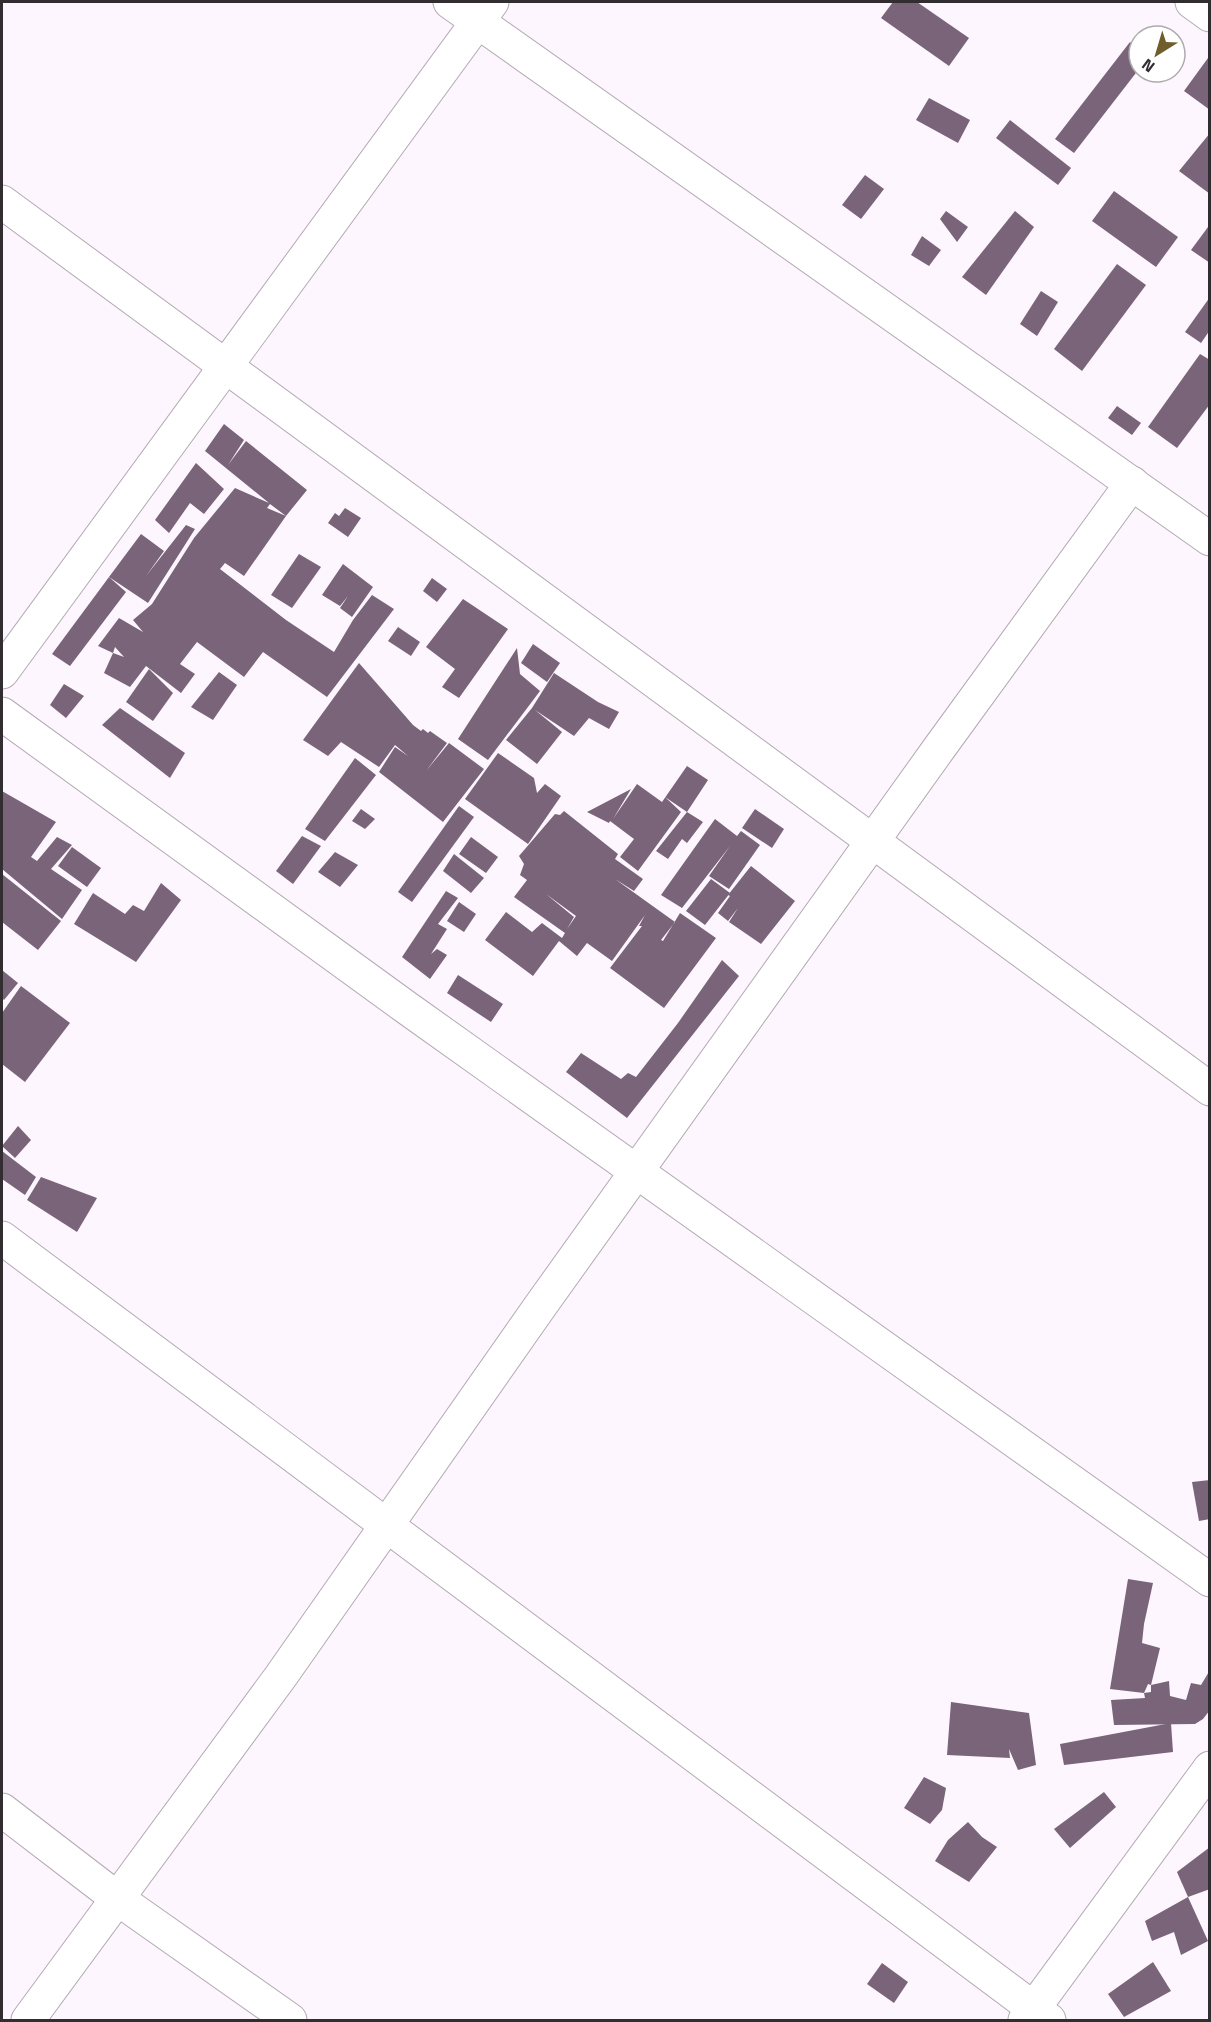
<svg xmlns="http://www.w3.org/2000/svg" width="1211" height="2022" font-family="'Titillium Web',sans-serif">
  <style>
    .building { fill: #796479; fill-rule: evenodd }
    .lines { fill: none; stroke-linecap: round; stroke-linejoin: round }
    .minor-casing { stroke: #b4a9b4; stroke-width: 35 }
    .minor { stroke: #fff; stroke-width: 33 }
  </style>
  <rect width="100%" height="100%" fill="#fef6fe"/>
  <g class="building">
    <path d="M893,2H917L969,38L949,66L881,18Z"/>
    <path d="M1130,42L1139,49V69L1074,153L1055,139Z"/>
    <path d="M1208,58L1210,59V110L1184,91Z"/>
    <path d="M929,98L970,120L958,143L916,120Z"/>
    <path d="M1010,120L1071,168L1058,185L996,138Z"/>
    <path d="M1210,133V194L1179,171Z"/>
    <path d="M865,175L884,189L861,219L842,205Z"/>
    <path d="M1114,191L1178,237L1156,267L1092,221Z"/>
    <path d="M946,211L968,227L957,242L940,219Z"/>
    <path d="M1015,211L1034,227L986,295L962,277Z"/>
    <path d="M1208,227L1210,228V263L1191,250Z"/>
    <path d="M922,236L941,250L929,266L911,255Z"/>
    <path d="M1117,264L1146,285L1082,371L1054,349Z"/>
    <path d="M1041,291L1058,302L1037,336L1020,324Z"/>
    <path d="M1210,297V330L1201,343L1185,332Z"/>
    <path d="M1200,354L1210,360V404L1177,448L1148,427Z"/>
    <path d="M1117,406L1141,423L1132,435L1108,418Z"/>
    <path d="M224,424L244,440L228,465L246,441L307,490L286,516L270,504L267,508L286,516L244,576L225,563L220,569L286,620L334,652L353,620L372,595L394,609L327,697L263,652L244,677L197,642L180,664L195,674L181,693L146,666L130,687L104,673L113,653L98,646L119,618L143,632L133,620L152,604L194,538L235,488L269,503L205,451ZM115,647L124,657L113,653Z"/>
    <path d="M196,463L224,489L204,514L190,503L169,533L155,520Z"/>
    <path d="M345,508L361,518L348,537L328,523L335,513L339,516Z"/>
    <path d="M186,525L195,529L148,603L109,577L141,534L164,551L146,576Z"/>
    <path d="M299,554L321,567L292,608L271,595Z"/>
    <path d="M343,564L373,587L352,617L340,608L348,596L340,606L322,595Z"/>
    <path d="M109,577L126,592L70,666L52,654Z"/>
    <path d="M432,578L447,589L437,602L423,591Z"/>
    <path d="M463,599L508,629L459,698L442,687L455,669L426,647Z"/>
    <path d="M398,627L420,642L411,656L388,641Z"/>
    <path d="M533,644L560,663L547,682L521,663Z"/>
    <path d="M517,648L520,674L540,691L488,760L458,739Z"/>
    <path d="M359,663L413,725L421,731L423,729L428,733L430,731L447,743L426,771L449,743L484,769L443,822L379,772L395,747L408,756L395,745L379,767L341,742L328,756L303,740Z"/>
    <path d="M149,669L173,693L153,721L126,702Z"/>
    <path d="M219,672L237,685L213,720L191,707Z"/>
    <path d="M554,673L598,702L619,712L609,729L589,718L574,736L535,710L562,732L537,764L506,740L532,708Z"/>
    <path d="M64,684L84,696L66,718L50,705Z"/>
    <path d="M120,708L185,753L170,778L102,725Z"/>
    <path d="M498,753L534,778L537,793L545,784L561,796L528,844L465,799Z"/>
    <path d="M355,758L376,775L325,841L305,829Z"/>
    <path d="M687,766L708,780L687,812L665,797L681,812L638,871L620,857L634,839L610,821L609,823L587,812L631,789L613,819L637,784L662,802Z"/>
    <path d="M2,791L56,822L31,857L37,861L57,837L72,845L51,869L82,890L62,919L2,869Z"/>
    <path d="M459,806L474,817L412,902L398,892Z"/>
    <path d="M361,809L375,819L365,829L352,821Z"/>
    <path d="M755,809L784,829L772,848L742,828Z"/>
    <path d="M564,811L618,854L615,859L643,879L634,891L615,879L675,922L661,940L663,941L680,913L716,938L664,1008L610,968L642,926H639L645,915L612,961L587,943L577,956L559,941L533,976L485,940L506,912L532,932L542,923L562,938L565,933L514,897L527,880L520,875L524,864L519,856L555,814L560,815ZM546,894L576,916L567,929L574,917Z"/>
    <path d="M687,812L703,822L687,843L682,839L668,859L656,851Z"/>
    <path d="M715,819L737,836L741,831L760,845L729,889L709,876L730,846L682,908L661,895Z"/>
    <path d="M302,836L321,846L293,884L276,871Z"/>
    <path d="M471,837L498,857L486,873L459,854Z"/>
    <path d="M72,847L101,868L87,887L58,866Z"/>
    <path d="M335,852L358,865L340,887L318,872Z"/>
    <path d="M454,854L484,878L471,893L443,871Z"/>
    <path d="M751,866L795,901L761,944L729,922L738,908L728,921L718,913L730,896L728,895Z"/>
    <path d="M2,874L61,921L38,950L2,922Z"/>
    <path d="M711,879L730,893L705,925L686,911Z"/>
    <path d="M161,883L181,900L136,962L74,924L93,893L125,914L133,905L144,911Z"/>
    <path d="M446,891L458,898L438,924L447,929L431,954L437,949L447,955L430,979L402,957Z"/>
    <path d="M459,902L476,914L464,932L447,921Z"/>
    <path d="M722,960L739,976L627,1118L566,1072L581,1053L621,1079L628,1073L636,1077L678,1023Z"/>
    <path d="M2,970L18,983L4,1000L2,998Z"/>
    <path d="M458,975L503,1004L491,1022L447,993Z"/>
    <path d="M21,986L70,1023L25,1082L2,1064V1013Z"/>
    <path d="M18,1126L31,1140L15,1158L2,1146Z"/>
    <path d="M2,1151L36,1177L25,1195L2,1179Z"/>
    <path d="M41,1177L97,1198L77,1232L27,1200Z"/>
    <path d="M1210,1480V1519L1199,1521L1192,1482Z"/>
    <path d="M1128,1579L1153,1583L1144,1624L1142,1643L1160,1648L1151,1685L1169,1681L1170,1696L1186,1700L1191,1683L1201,1685L1210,1670V1710L1203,1719L1195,1724L1114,1725L1111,1700L1145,1698L1144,1693L1151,1692V1685L1148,1684L1144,1693L1110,1689Z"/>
    <path d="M951,1702L1029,1713L1036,1765L1018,1770L1009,1749L1010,1758L947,1755Z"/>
    <path d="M1171,1723L1173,1752L1064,1765L1060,1744Z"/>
    <path d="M924,1777L946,1788L942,1810L930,1824L904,1808Z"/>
    <path d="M1104,1792L1116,1807L1070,1848L1054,1829Z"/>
    <path d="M968,1822L982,1837L997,1847L969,1882L935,1861L948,1840Z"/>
    <path d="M1210,1847V1889L1188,1897L1177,1872Z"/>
    <path d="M1188,1897L1208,1941L1181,1955L1174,1932L1152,1941L1145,1921Z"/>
    <path d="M1153,1962L1171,1991L1124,2017L1108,1994Z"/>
    <path d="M882,1963L908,1982L894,2003L867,1984Z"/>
  </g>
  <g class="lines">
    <defs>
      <g id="minor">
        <path d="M450,2L1210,539"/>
        <path d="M1192,2L1210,15"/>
        <path d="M2,202L1210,1089"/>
        <path d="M2,672L492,2"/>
        <path d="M2,714L407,1008L1210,1580"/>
        <path d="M2,1238L1049,2020"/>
        <path d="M2,1810L118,1899L290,2020"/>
        <path d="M28,2020L281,1676L541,1305L940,747L1132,483"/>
        <path d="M1025,2020L1210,1768"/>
      </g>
    </defs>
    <use href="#minor" class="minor-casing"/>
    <use href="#minor" class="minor"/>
  </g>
  <rect width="1211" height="2022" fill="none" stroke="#312d31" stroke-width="6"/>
  <g transform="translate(1157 54) rotate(217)"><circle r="28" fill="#ffffff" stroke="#adabad" stroke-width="1.5"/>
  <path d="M0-4.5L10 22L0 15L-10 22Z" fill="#6f5e2c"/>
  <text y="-9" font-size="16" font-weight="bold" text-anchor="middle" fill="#312d31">N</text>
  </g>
</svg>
